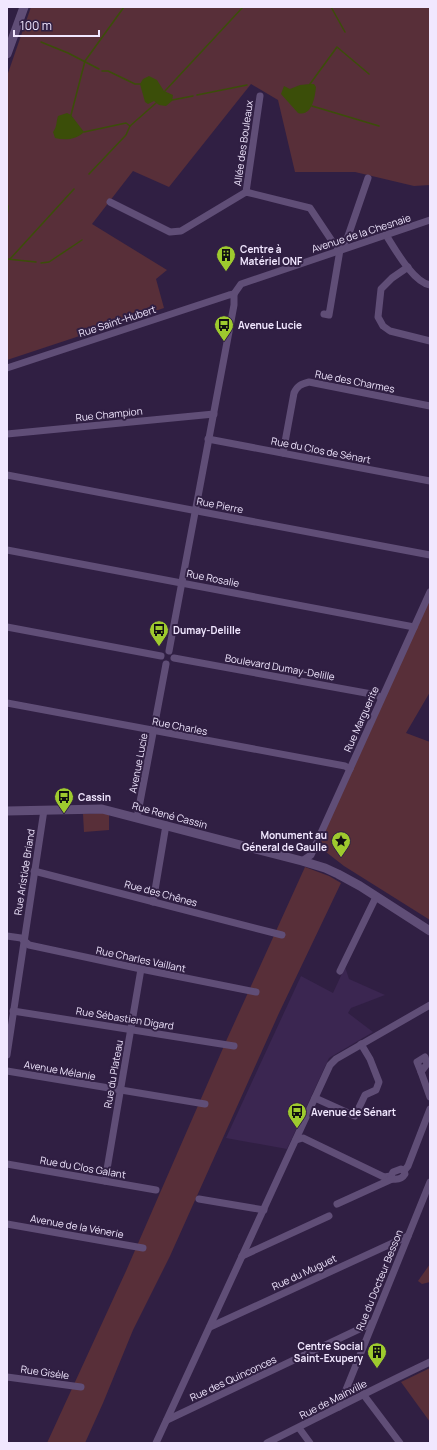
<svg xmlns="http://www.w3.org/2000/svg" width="437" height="1450" font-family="Manrope,sans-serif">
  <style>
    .built { fill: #3b2651 }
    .green { fill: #582f39 }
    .water { fill: #3b4e09 }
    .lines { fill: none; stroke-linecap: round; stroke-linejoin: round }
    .stream { stroke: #3b4e09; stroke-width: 1.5 }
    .street { stroke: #604e77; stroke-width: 7 }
    .secondary { stroke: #604e77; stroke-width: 9 }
    .labels { text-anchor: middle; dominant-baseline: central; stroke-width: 4; stroke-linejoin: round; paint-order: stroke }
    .street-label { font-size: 10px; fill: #f1e7ff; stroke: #301f43 }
    .poi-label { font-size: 10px; font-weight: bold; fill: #f1e7ff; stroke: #301f43; text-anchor: start }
  </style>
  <rect width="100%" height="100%" fill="#301f43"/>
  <path class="built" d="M345,967L349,979L385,995L351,1008L348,1013L373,1032L329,1058L287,1149L226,1138L301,976L333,993Z"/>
  <g class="green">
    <path d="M31,7H430V185L414,186L355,172H295L278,100L251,84L169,187L133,171L92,224L167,270L156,279L164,308L7,360V76Z"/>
    <path d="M430,597V692L406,733L430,742V920L344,866L317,845Z"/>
    <path d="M103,813L109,814V830L84,832L83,814Z"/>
    <path d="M305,867L329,876L341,883L279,1013L170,1256L133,1330L103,1403L85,1443H47L126,1271L227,1039Z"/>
    <path d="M430,1264V1282L422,1284L418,1281Z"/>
    <path d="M430,1368V1422L401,1382Z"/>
  </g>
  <g class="water">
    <path d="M149,76L157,80L164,91L173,95L172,101L166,106L159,105L154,101L148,104L145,102L140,84L143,79Z"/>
    <path d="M310,84H314L316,87C315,97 312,117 298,113L281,94L284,86L290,89L300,85Z"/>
    <path d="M67,113L71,115L84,132C77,139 66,141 55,138L53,132C57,127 56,122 58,116Z"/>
  </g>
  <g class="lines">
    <g class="stream">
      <path d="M331,7L345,32"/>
      <path d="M41,42L68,53L99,69"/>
      <path d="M102,71H108L135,84H140"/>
      <path d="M310,84L337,47L369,74"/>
      <path d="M164,92L243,7"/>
      <path d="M197,95L247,85"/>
      <path d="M172,100L193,96"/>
      <path d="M312,106L379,126"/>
      <path d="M71,115L85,61L124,7"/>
      <path d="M84,132L126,123L130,126"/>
      <path d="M89,174L126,135L130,126L156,103"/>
      <path d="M7,216L8,206"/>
      <path d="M7,259L36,262"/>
      <path d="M10,259L74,189"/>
      <path d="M41,263L49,262L82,240"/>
    </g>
    <g class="street">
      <path d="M246,192L260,96"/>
      <path d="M110,202L170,232L181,231L246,192L310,208L332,241L340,250"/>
      <path d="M386,235C395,249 413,282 430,285"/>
      <path d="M408,267L392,278L381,289L378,317L383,326L390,331L430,341"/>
      <path d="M324,314L329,315L340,250L347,239L368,178"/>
      <path d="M7,368L229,295L234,294"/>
      <path d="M7,434L214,414"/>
      <path d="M208,439L430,481"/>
      <path d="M283,453L294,393C297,386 301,384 309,382L430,406"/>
      <path d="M7,475L430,555"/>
      <path d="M7,550L414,627"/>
      <path d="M7,627L161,656"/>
      <path d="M169,651L234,305V294L241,284L430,220"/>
      <path d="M174,658L377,695L381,698"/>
      <path d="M7,703L345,766L350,769"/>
      <path d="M137,818L166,664"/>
      <path d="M302,861L311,855L430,592"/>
      <path d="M34,871L282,935"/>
      <path d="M153,902L166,825"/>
      <path d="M7,936L21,938L29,945L141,969L256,992"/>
      <path d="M340,971L376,897"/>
      <path d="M13,1011L234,1046"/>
      <path d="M7,1055L44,810"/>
      <path d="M425,1057L427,1064L421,1072L417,1062Z"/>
      <path d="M7,1071L205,1104"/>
      <path d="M421,1072L430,1097"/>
      <path d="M315,1098L355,1116L365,1095L376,1090L379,1082L370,1059L361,1044"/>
      <path d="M296,1140L303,1138L384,1177L391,1176"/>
      <path d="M7,1164L156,1190"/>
      <path d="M401,1169L404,1171L405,1174C402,1179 398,1180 392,1179L391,1176L393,1172Z"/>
      <path d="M404,1171L408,1166L430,1109"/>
      <path d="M105,1181L141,969"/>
      <path d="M199,1199L264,1210"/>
      <path d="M337,1204L392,1179"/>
      <path d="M7,1224L143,1248"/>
      <path d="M242,1256L329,1216"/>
      <path d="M210,1327L408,1236"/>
      <path d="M7,1377L81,1387"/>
      <path d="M363,1394L400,1443"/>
      <path d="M339,1407L430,1182"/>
      <path d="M167,1420L372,1323"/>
      <path d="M299,1428L310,1443"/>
      <path d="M156,1443L330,1065L336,1059L430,1005"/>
      <path d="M267,1443C321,1416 375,1388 430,1362"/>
    </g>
    <g class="secondary">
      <path d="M7,54L24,7"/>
      <path d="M7,811L102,809L302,861L325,868L338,874L360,886L430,931"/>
    </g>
  </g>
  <defs>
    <symbol id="building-pin" viewBox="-11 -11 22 30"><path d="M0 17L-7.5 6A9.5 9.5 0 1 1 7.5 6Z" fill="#9eca2e" stroke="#301f43"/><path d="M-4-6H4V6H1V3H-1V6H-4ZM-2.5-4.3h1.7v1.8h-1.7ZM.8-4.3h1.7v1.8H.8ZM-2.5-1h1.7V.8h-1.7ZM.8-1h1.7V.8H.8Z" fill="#111"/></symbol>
    <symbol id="bus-pin" viewBox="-11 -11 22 30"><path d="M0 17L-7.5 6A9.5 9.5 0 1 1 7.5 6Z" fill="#9eca2e" stroke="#301f43"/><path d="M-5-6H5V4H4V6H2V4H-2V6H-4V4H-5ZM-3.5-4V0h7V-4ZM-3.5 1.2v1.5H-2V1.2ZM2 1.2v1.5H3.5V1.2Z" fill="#111"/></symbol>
    <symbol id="sight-pin" viewBox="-11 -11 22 30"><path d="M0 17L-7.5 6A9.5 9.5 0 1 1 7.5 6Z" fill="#9eca2e" stroke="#301f43"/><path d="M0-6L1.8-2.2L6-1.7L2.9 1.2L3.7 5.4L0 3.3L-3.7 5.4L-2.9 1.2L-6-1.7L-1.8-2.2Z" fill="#111"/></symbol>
  </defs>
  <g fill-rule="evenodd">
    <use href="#building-pin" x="215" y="244" width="22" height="30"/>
    <use href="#bus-pin" x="213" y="314" width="22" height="30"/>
    <use href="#bus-pin" x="148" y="619" width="22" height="30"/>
    <use href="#bus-pin" x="53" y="786" width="22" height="30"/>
    <use href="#sight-pin" x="330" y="830" width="22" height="30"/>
    <use href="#bus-pin" x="286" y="1101" width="22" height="30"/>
    <use href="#building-pin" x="366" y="1341" width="22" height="30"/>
  </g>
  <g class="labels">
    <g class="street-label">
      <text transform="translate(243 143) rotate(-82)">Allée des Bouleaux</text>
      <text transform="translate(361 233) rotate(-18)">Avenue de la Chesnaie</text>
      <text transform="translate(117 321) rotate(-18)">Rue Saint-Hubert</text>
      <text transform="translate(355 381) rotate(11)">Rue des Charmes</text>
      <text transform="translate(109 414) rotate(-6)">Rue Champion</text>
      <text transform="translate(321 450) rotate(11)">Rue du Clos de Sénart</text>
      <text transform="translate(220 505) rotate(11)">Rue Pierre</text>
      <text transform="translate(213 578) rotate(11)">Rue Rosalie</text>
      <text transform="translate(280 667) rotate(10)">Boulevard Dumay-Delille</text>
      <text transform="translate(361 719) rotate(-66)">Rue Marguerite</text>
      <text transform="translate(180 726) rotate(11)">Rue Charles</text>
      <text transform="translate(138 763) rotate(-79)">Avenue Lucie</text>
      <text transform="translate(170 815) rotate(15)">Rue René Cassin</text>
      <text transform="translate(24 872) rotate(-81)">Rue Aristide Briand</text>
      <text transform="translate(161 893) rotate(15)">Rue des Chênes</text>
      <text transform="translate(141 959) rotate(12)">Rue Charles Vaillant</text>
      <text transform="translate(125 1018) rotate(9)">Rue Sébastien Digard</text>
      <text transform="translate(60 1070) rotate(10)">Avenue Mélanie</text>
      <text transform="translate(113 1074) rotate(-80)">Rue du Plateau</text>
      <text transform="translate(83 1167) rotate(10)">Rue du Clos Galant</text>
      <text transform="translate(77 1226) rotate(10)">Avenue de la Vénerie</text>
      <text transform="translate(304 1272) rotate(-25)">Rue du Muguet</text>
      <text transform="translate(379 1280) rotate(-68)">Rue du Docteur Besson</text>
      <text transform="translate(45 1372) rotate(8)">Rue Gisèle</text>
      <text transform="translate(233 1378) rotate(-25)">Rue des Quinconces</text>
      <text transform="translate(333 1399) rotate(-27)">Rue de Mainville</text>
    </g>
    <g class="poi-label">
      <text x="240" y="249">Centre à<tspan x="240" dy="12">Matériel ONF</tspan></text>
      <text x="238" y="325">Avenue Lucie</text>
      <text x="173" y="630">Dumay-Delille</text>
      <text x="78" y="797">Cassin</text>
      <text x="327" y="835" text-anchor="end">Monument au<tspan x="327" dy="12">Géneral de Gaulle</tspan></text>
      <text x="311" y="1112">Avenue de Sénart</text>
      <text x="363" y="1346" text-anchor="end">Centre Social<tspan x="363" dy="12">Saint-Exupery</tspan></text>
    </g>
  </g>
  <rect width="437" height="1450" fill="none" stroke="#f1e7ff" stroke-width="16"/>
  <path d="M14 30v6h85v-6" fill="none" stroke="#f1e7ff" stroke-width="2"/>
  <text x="20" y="30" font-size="12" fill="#f1e7ff" stroke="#301f43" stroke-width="3" paint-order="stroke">100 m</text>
</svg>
